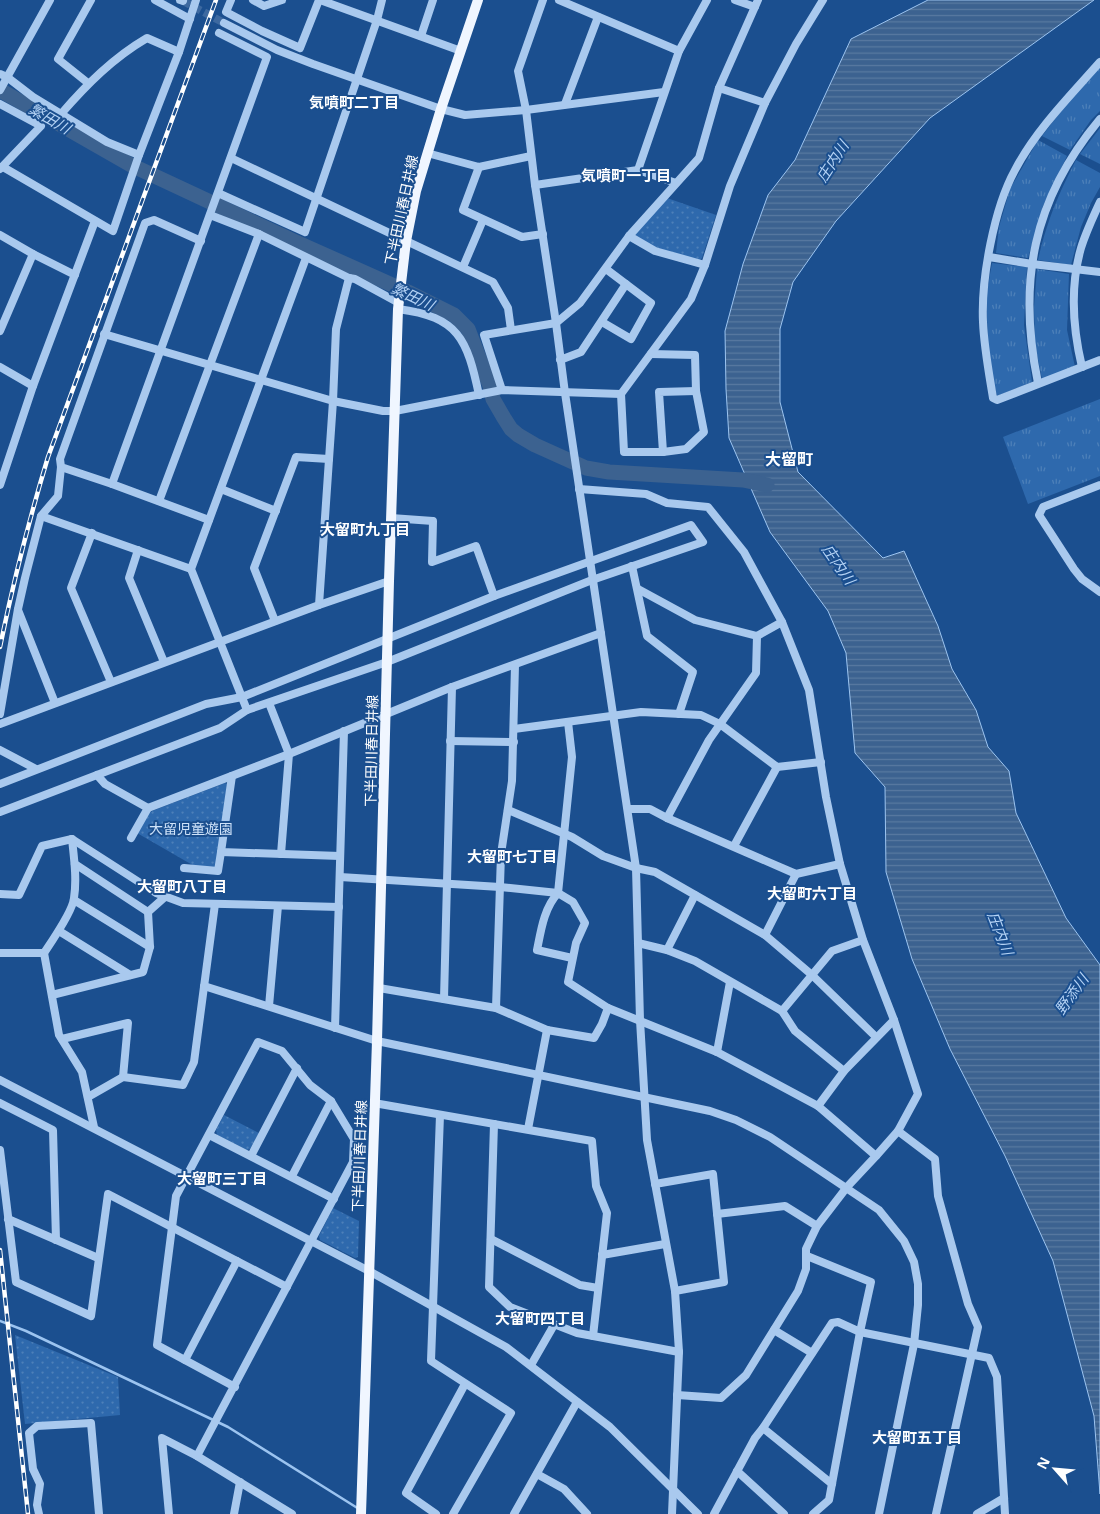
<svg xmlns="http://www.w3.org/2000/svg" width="1100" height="1514" font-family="'Noto Sans','Noto Sans JP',sans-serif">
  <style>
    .grass { fill: url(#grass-tufts) }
    .park { fill: url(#park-dots) }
    .water { fill: url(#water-rules); stroke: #9cc4f0 }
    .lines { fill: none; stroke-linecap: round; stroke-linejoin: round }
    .stream { stroke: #9cc4f0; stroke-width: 2.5 }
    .river { stroke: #3c6290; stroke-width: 15 }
    .minor-tunnel { stroke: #3d69a0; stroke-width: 8; stroke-dasharray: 8 4; stroke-linecap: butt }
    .minor { stroke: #a9c9ee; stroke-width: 8 }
    .major { stroke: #f0f6ff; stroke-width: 10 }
    .rail-casing { stroke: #fff; stroke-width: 4.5 }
    .rail { stroke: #1b4f8f; stroke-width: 2.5; stroke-dasharray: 8; stroke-linecap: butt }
    .labels { text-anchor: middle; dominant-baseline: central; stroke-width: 4; stroke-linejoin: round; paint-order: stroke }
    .street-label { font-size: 14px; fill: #fff; stroke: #1b4f8f }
    .park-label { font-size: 14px; fill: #cfe3fa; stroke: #1b4f8f }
    .neighbourhood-label { font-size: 15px; font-weight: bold; fill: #fff; stroke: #1b4f8f }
    .water-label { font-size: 15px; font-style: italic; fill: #b5d3f5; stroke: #1b4f8f }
    .quarter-label { font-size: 16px; font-weight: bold; fill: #fff; stroke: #1b4f8f }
  </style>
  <defs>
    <pattern id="grass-tufts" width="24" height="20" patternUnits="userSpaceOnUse" patternTransform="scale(1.25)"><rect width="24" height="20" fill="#2e69ad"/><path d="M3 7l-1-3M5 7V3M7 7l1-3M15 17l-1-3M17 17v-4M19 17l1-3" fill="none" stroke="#4d80b9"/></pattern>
    <pattern id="park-dots" width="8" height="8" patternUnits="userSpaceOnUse" patternTransform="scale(1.25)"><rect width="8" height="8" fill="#2e69ad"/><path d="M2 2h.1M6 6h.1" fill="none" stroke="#4d80b9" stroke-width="1.8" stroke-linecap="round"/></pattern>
    <pattern id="water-rules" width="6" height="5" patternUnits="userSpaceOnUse" patternTransform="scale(1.25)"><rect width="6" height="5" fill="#3c6290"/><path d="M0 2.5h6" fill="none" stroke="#597aa1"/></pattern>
  </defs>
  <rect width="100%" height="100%" fill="#1b4f8f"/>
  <g class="grass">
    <path d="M1100,66V111L1091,120L1070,150L1042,136L1071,98Z"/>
    <path d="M1100,128V164L1080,154Z"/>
    <path d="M1038,140L1067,156L1043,206L1028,258L996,253L999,227L1010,189Z"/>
    <path d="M1076,160L1100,173V187L1091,203L1081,227L1071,265L1038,260C1047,221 1058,195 1076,160Z"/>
    <path d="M992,263L1027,267L1024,325L1032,382L997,396L989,364L986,297Z"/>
    <path d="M1037,269L1069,274L1067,330L1075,367L1042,379L1035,345L1034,307Z"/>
    <path d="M1100,399V476L1028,504L1003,437Z"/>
  </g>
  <g class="park">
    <path d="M667,198L716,215L702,258L699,261L660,252L636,238L635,234Z"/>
    <path d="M225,783L227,784L217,866L214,869L196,867L137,833L148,814L152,811Z"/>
    <path d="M224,1115L259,1133L250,1149L247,1150L217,1135L216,1130Z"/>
    <path d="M333,1208L359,1221L358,1257L355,1258L320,1240L319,1236Z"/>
    <path d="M15,1335L118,1377L120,1415L25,1424Z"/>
  </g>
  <path class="water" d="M928,0H1094L930,118L836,221L793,282L780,329V402L798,472L883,558L904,551L938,626L952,669L976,710L988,747L1009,771L1016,813L1066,918L1100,965V1494L1094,1416L1053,1261L1005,1156L950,1049L912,959L886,872L885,787L855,753L846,653L828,611L770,532L729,438L726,389L725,331L743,264L768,195L795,160L851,39Z"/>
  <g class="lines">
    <path class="stream" d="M0,1321L26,1331L228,1427L359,1509"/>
    <path class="river" d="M0,90L131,165L298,243L408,292L454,315L468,329L490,386L493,399L504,418L511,429L518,435L535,445L586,468L609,472L743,480L767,485"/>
    <path class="minor-tunnel" d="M183,1L224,23"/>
    <g class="minor">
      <path d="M155,0L190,19"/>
      <path d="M180,0L183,1"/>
      <path d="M231,0L226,12L262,31L300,48L319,0"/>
      <path d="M253,0L264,6L282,0"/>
      <path d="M320,0L461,51"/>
      <path d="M543,0L518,71L526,110L535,185L556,323L565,393L636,868L640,1020L647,1140L675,1291L679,1352L672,1514"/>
      <path d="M559,0L679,51"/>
      <path d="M735,0L755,7"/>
      <path d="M224,23L277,50L313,64L441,109L465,115L526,110L664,92"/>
      <path d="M421,36L433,0"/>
      <path d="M1100,62C1070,96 1036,130 1015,170C994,208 981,279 983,322C984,347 989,373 993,398L997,400L1100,360"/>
      <path d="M0,74L7,77L33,97L107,142L139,155"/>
      <path d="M88,83L58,59L91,0"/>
      <path d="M719,88L765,103"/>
      <path d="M0,90L50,0"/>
      <path d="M0,104L41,126L0,169"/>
      <path d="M565,104L598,17"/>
      <path d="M61,114C87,84 113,58 147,38L179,52"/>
      <path d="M427,153L479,167L531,156"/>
      <path d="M231,158L493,282L508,308L511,330"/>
      <path d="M3,167L113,231L139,155L179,52L196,0"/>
      <path d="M479,167L463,210L522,237L543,234"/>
      <path d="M638,170L679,51L707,0"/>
      <path d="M535,185L638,170L676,183"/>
      <path d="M218,193L305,232L377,20L382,0"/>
      <path d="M210,215L259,234L349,278L355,279L399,303"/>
      <path d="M0,235L33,254L75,275"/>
      <path d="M629,236L655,251L705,265"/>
      <path d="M201,241L154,220L145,223L60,459L61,467L112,484L209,520"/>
      <path d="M989,257L1032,264L1100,272"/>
      <path d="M463,267L483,220"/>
      <path d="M398,309C459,317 467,339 479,395"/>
      <path d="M602,322L631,339L651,303L606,269"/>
      <path d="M0,331L33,254"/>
      <path d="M104,334L333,401L383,411H395L502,390L621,394L691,299L705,265L730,186L765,103L796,44L823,0"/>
      <path d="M560,360L581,352L626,284"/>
      <path d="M0,367L33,386"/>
      <path d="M1082,367C1073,329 1070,286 1081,248C1086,232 1093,217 1100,202"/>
      <path d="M1038,383C1017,282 1033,199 1100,119"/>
      <path d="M502,390L484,335L556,323L580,303L629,236L699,158L719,88L758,0"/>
      <path d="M621,394L624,452H663L686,449L704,432L696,391L695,355L651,354"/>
      <path d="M663,452L659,392L696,391"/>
      <path d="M112,484L267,57L219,33"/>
      <path d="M0,485L33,386L95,221"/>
      <path d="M1100,485L1043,507L1039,515L1074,569L1082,579L1100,592"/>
      <path d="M221,489L276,511"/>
      <path d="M579,489L646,494L667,503L708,507L744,552L782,622L809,690L826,797L840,864L863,940L894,1020L844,1071L818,1106"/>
      <path d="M159,501L259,234"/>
      <path d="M41,516L191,569"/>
      <path d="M391,518L433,521L432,562L476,546L494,596"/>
      <path d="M92,533L71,588L111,682"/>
      <path d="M138,550L129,578L164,662"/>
      <path d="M632,566L647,636L693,672L679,714"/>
      <path d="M638,589L695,620L757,636L782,622"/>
      <path d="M319,605L389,581"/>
      <path d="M18,610L55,703"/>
      <path d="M275,621L254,568L296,457L329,459"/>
      <path d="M269,703L289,754L281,854"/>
      <path d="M247,710L191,569L306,258"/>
      <path d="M0,714L18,609L25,578L41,516L58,496L61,467"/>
      <path d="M568,722L572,757L558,893C544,908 541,930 537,950L572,958"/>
      <path d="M0,724L319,605L333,401L336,329L349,278"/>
      <path d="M514,729L641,712L701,715L720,724L777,767L821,762"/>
      <path d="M450,741L514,742"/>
      <path d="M0,750L36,769"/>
      <path d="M97,775L105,784L148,808"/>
      <path d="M232,776L221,852L340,856"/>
      <path d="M0,784L206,704L242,697L494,596L691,525L703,542L592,580L387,662L247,710L220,728L0,812"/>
      <path d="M628,809H650L667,818L796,874L840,864"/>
      <path d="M508,810L572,837L603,856L636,868L655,872L765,935L812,975L876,1037"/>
      <path d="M667,818L709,740L756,673L757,636"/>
      <path d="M131,838L148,808L289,754L452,687L601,633"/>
      <path d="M734,846L777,767"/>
      <path d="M75,864L148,912"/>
      <path d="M184,868L218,871L221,852"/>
      <path d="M340,877L500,887L558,893L573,902L585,923L576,943L568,982L608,1008L717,1052L818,1106L876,1156"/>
      <path d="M0,894L19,895L42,846L72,839L156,893L183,903L339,907"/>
      <path d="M74,900L150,947"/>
      <path d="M59,931L130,975"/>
      <path d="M765,935L796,874"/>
      <path d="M638,943L667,950L695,961L782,1011L795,1031L844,1071"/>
      <path d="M667,950L695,895"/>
      <path d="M0,953H44C52,941 73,911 74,898C77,879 74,858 72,839"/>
      <path d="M44,953L59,1035L82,1072L94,1127"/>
      <path d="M204,986L377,1041L710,1111L736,1120L770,1137L879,1210L904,1241L914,1262L918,1284V1305L914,1344L879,1514"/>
      <path d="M379,988L496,1008L547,1030L594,1038L602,1024L608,1008"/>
      <path d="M52,995L143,972L150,947L148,912L166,896"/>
      <path d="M444,999L452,687"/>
      <path d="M269,1006L278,906"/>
      <path d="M496,1008L501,854L512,781L515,665"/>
      <path d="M782,1011L832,951L863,940"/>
      <path d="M335,1028L344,731"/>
      <path d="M62,1039L128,1023L123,1077"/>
      <path d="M717,1052L730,982"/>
      <path d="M0,1080L369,1271L506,1347L610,1427L698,1514"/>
      <path d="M88,1097L123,1077L183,1085L194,1062L215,904"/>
      <path d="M0,1103L53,1130L56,1240"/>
      <path d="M374,1103L592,1141L596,1186L607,1213L593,1336"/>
      <path d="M440,1115L431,1361L511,1413L453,1514"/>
      <path d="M494,1124L489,1287L510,1307L577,1333L679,1352"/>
      <path d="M528,1129L547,1030"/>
      <path d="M898,1131L935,1159L938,1196L968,1304L978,1327L936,1514"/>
      <path d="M209,1135L334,1199"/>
      <path d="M0,1150L16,1282L91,1316L108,1194L287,1287"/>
      <path d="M251,1156L297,1068"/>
      <path d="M292,1176L331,1101"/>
      <path d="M655,1184L713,1174L724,1282L675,1291"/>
      <path d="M717,1214L785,1206L817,1226"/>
      <path d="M8,1219L98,1258"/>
      <path d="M491,1239L580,1285L598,1288"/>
      <path d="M602,1255L665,1244"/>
      <path d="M807,1256L871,1282L860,1332L829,1500L813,1514"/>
      <path d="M774,1330L812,1353"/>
      <path d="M185,1360L237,1261"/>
      <path d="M531,1365L554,1325"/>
      <path d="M677,1395L721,1398L746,1375L798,1291L806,1269V1249L817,1226L847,1187L876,1156L898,1131L918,1094L894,1020"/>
      <path d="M763,1428L832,1484"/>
      <path d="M197,1456L353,1162L354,1139L331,1101L310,1085L282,1051L258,1042L176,1196L157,1345L235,1387"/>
      <path d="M737,1471L784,1514"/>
      <path d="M537,1474L564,1489L587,1514"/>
      <path d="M39,1514L37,1505L40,1484L33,1469L29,1433L37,1426L91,1423L99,1514"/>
      <path d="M169,1514L162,1438L197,1456L292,1514"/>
      <path d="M234,1514L240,1482"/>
      <path d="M436,1514L406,1493L465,1384"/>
      <path d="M514,1514L577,1402"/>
      <path d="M714,1514L755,1438L763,1428L832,1323L838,1322L860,1332L989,1358L997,1377L1005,1514"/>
      <path d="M977,1514L1004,1498"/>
    </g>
    <path class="major" d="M361,1514L377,1041L389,581L398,309L406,241L416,191L441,109L478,0"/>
    <defs>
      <g id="rail">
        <path d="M0,647C13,583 29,520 48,457L216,0"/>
        <path d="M0,1250L28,1514"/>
      </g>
    </defs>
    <use href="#rail" class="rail-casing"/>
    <use href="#rail" class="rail"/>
  </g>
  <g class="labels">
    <g class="street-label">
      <text transform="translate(401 210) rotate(-78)">下半田川春日井線</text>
      <text transform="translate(371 751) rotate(-89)">下半田川春日井線</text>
      <text transform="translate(359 1156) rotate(-88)">下半田川春日井線</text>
    </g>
    <g class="park-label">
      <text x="191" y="828">大留児童遊園</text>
    </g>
    <g class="neighbourhood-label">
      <text x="354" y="102">気噴町二丁目</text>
      <text x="626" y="175">気噴町一丁目</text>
      <text x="365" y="529">大留町九丁目</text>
      <text x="512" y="856">大留町七丁目</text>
      <text x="182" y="886">大留町八丁目</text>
      <text x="812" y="893">大留町六丁目</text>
      <text x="222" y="1178">大留町三丁目</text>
      <text x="540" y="1318">大留町四丁目</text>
      <text x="917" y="1437">大留町五丁目</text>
    </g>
    <g class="water-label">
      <text transform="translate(50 118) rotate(30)">繁田川</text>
      <text transform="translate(832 161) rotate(-57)">庄内川</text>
      <text transform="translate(413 296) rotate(25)">繁田川</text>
      <text transform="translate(839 564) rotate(55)">庄内川</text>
      <text transform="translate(1001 933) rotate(69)">庄内川</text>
      <text transform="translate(1071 994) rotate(-54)">野添川</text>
    </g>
    <g class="quarter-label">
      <text x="789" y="459">大留町</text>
    </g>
  </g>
  <g transform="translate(1055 1469) rotate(297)" stroke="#1b4f8f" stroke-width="4" paint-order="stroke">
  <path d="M0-4L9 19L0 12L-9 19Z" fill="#ffffff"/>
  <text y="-8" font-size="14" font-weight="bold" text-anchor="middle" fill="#ffffff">N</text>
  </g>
</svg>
